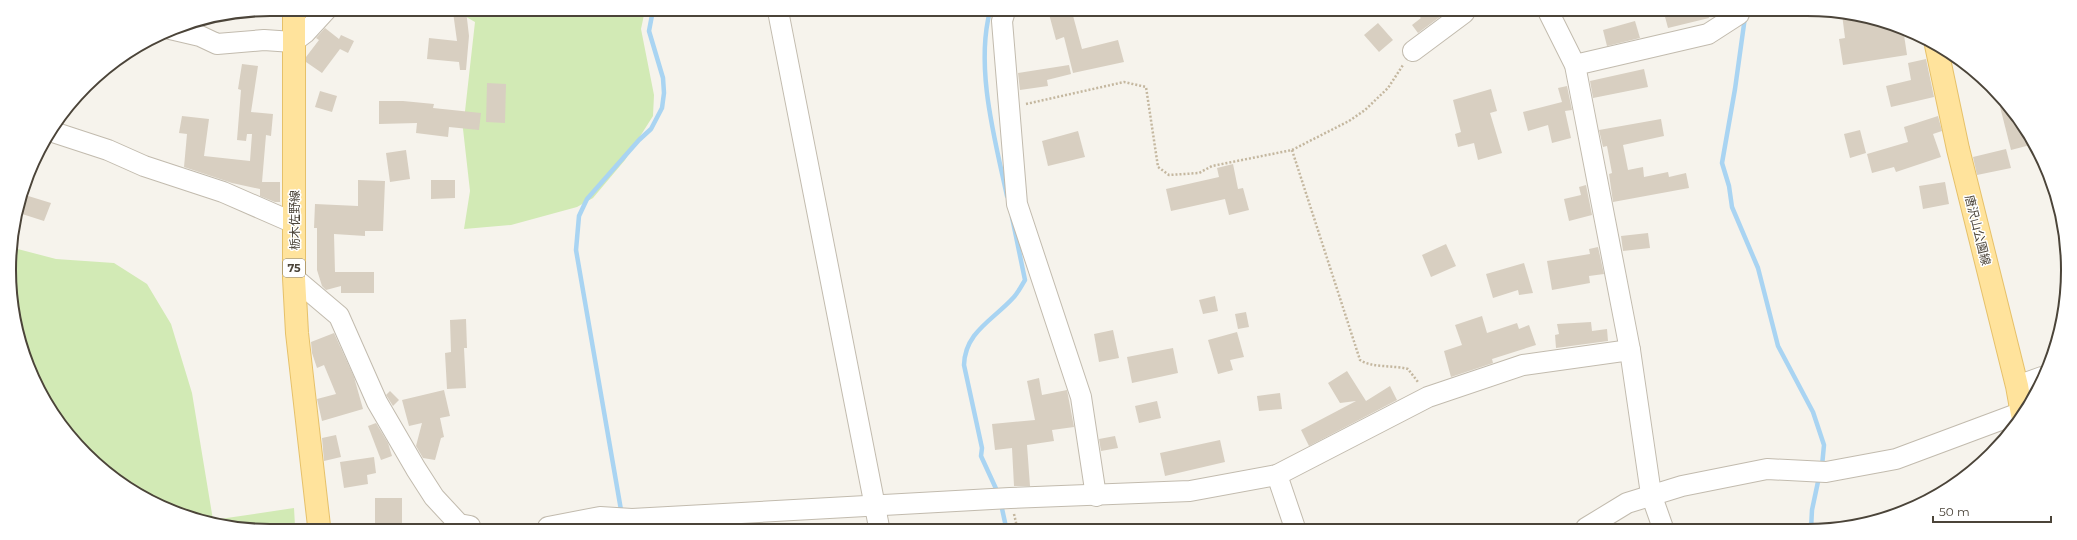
<svg xmlns="http://www.w3.org/2000/svg" width="2077" height="540" font-family="Montserrat,'Noto Sans JP',sans-serif">
  <style>
    .green { fill: #d2eab5 }
    .lines { fill: none; stroke-linecap: round; stroke-linejoin: round }
    .stream { stroke: #a9d4f2; stroke-width: 4.5 }
    .building { fill: #d8cfc1 }
    .minor-casing { stroke: #c2bbae; stroke-width: 22 }
    .major-casing { stroke: #e6c16a; stroke-width: 24 }
    .path { stroke: #c4b79f; stroke-width: 2.5; stroke-dasharray: 2 2; stroke-linecap: butt }
    .minor { stroke: #fff; stroke-width: 20 }
    .major { stroke: #ffe39c; stroke-width: 22 }
    .labels { text-anchor: middle; dominant-baseline: central; stroke-width: 3; stroke-linejoin: round; paint-order: stroke }
    .shield { fill: #fff; stroke: #817c74; stroke-width: 1 }
    .shield-label { font-size: 11px; font-weight: bold; fill: #4b4439 }
    .street-label { font-size: 12px; fill: #4b4439; stroke: #fff }
    .rim { fill: none; stroke: #4b4439; stroke-width: 2 }
  </style>
  <rect width="100%" height="100%" fill="#f6f3ec"/>
  <g class="green">
    <path d="M454,10H645L641,29L654,95L653,116L625,160L593,198L577,207L511,225L464,229L470,191L463,129L475,22Z"/>
    <path d="M10,247L56,259L114,263L147,284L171,324L192,393L213,520L294,508L295,526H219L170,511L125,487L63,429L18,338Z"/>
  </g>
  <g class="lines">
    <g class="stream">
      <path d="M990,11C975,68 995,140 1007,196"/>
      <path d="M1745,17L1735,89L1722,163L1729,186L1732,207L1758,268L1778,346L1813,412L1824,445L1822,466"/>
      <path d="M998,493L981,456L982,448L964,365C965,332 993,320 1013,298C1018,293 1022,285 1025,280L1012,217"/>
      <path d="M1001,504L1006,527"/>
      <path d="M621,510L576,250L579,216L587,199L639,140L651,129L662,108L664,93L663,78L649,31L653,10"/>
      <path d="M1811,529L1812,510L1819,477"/>
    </g>
  </g>
  <g class="building">
    <path d="M466,10L469,36L466,70H460L459,62L427,59L429,38L457,41L453,12Z"/>
    <path d="M1057,11L1072,12L1082,49L1118,40L1124,62L1073,73L1064,37L1056,40L1049,14Z"/>
    <path d="M1416,13H1445L1418,33L1412,25L1421,18Z"/>
    <path d="M1664,13L1708,14L1709,18L1668,28Z"/>
    <path d="M1842,14H1858L1903,28L1907,55L1843,65L1839,39L1845,38Z"/>
    <path d="M1635,21L1640,38L1607,46L1603,30Z"/>
    <path d="M1378,23L1393,40L1379,52L1364,35Z"/>
    <path d="M325,28L339,39L341,35L354,41L348,53L340,49L322,73L306,62V57L319,40L316,38Z"/>
    <path d="M1926,59L1934,97L1891,107L1886,86L1911,80L1908,63Z"/>
    <path d="M242,64L258,66L251,112L273,114L271,136L266,135L262,182H280V202H275L260,196V189L232,183L184,167L187,134L179,133L182,116L209,119L204,156L250,161L252,134H247L246,141L237,140L241,90L238,89Z"/>
    <path d="M1069,65L1071,74L1047,80L1048,86L1020,90L1018,73Z"/>
    <path d="M1644,69L1648,87L1593,98L1590,81Z"/>
    <path d="M487,83L506,84L505,123L486,122Z"/>
    <path d="M1567,86L1572,110L1565,111L1571,138L1552,143L1548,125L1528,131L1523,112L1562,102L1558,88Z"/>
    <path d="M1491,89L1497,111L1490,113L1502,153L1478,160L1474,143L1458,147L1455,134L1461,132L1453,100Z"/>
    <path d="M320,91L337,96L332,112L315,107Z"/>
    <path d="M1996,91L2024,125L2034,144L2011,150Z"/>
    <path d="M379,101H403L434,104L433,108L481,113L479,130L449,127L448,137L416,133L417,123L379,124Z"/>
    <path d="M1938,116L1942,131L1933,134L1941,157L1896,172L1894,167L1872,173L1867,154L1908,142L1904,127Z"/>
    <path d="M1661,119L1664,136L1623,145L1628,170L1643,167L1644,177L1668,172L1669,177L1686,173L1689,188L1613,202L1609,174L1612,173L1607,146L1603,147L1599,130Z"/>
    <path d="M1860,130L1866,153L1850,158L1844,134Z"/>
    <path d="M1078,131L1085,157L1048,166L1042,141Z"/>
    <path d="M2006,149L2011,168L1977,175L1973,157Z"/>
    <path d="M406,150L410,179L390,182L386,153Z"/>
    <path d="M1233,164L1238,189L1243,188L1249,210L1229,215L1225,199L1171,211L1166,189L1219,177L1217,168Z"/>
    <path d="M358,180L385,181L383,231H365V236L334,234L335,272H374V293H341V286L326,290L322,286L317,270V228H314L315,204L358,206Z"/>
    <path d="M431,180H455V198L431,199Z"/>
    <path d="M1945,182L1949,204L1923,209L1919,186Z"/>
    <path d="M1586,185L1592,215L1569,221L1564,199L1581,195L1579,187Z"/>
    <path d="M25,195L51,203L44,221L19,213Z"/>
    <path d="M1648,233L1650,248L1623,251L1621,236Z"/>
    <path d="M1446,244L1456,266L1431,277L1422,255Z"/>
    <path d="M1598,247L1604,274L1589,276L1590,283L1552,290L1547,261L1590,254L1589,249Z"/>
    <path d="M1524,263L1533,293L1519,295L1518,290L1493,298L1486,274Z"/>
    <path d="M1215,296L1218,311L1203,314L1199,300Z"/>
    <path d="M1246,312L1249,327L1238,329L1235,314Z"/>
    <path d="M1482,316L1487,333L1517,323L1519,329L1529,325L1536,345L1492,359L1493,363L1451,377L1444,351L1462,345L1455,325Z"/>
    <path d="M466,319L467,348H464L466,388L447,389L445,353L451,352L450,320Z"/>
    <path d="M1591,322L1592,331L1607,329L1608,341L1556,348L1555,335L1559,334L1557,324Z"/>
    <path d="M1113,330L1119,358L1099,362L1094,334Z"/>
    <path d="M1237,332L1244,357L1230,360L1233,370L1218,374L1208,340Z"/>
    <path d="M334,333L354,377L363,409L322,421L317,399L336,394L324,365L317,368L312,353L311,342Z"/>
    <path d="M1173,348L1178,373L1132,383L1127,357Z"/>
    <path d="M1347,371L1366,401L1390,386L1397,400L1309,446L1301,430L1356,401L1340,403L1328,383Z"/>
    <path d="M1039,378L1042,395L1067,390L1074,427L1052,430L1054,441L1027,445L1030,486H1014L1012,448L995,450L992,424L1035,420L1027,381Z"/>
    <path d="M444,390L450,416L440,418L444,437L441,438L435,460L423,458L416,446L422,423L409,426L402,400Z"/>
    <path d="M390,391L399,400L393,406L386,395Z"/>
    <path d="M1280,393L1282,409L1259,411L1257,396Z"/>
    <path d="M1157,401L1161,418L1139,423L1135,406Z"/>
    <path d="M376,423L388,443L392,456L381,460L368,426Z"/>
    <path d="M336,435L341,457L324,461L322,438Z"/>
    <path d="M1115,436L1118,448L1101,451L1099,439Z"/>
    <path d="M1220,440L1225,462L1165,476L1160,453Z"/>
    <path d="M374,457L376,473L367,475L368,484L344,488L340,462Z"/>
    <rect x="375" y="498" width="27" height="28"/>
  </g>
  <g class="lines">
    <defs>
      <g id="minor">
        <path d="M778,11L879,527"/>
        <path d="M1005,11L1002,21L1017,204L1081,397L1096,496"/>
        <path d="M1549,13L1575,65L1630,350L1651,494L1663,528"/>
        <path d="M170,29L200,36L217,44L264,40L293,42L305,33L327,9"/>
        <path d="M1413,51L1464,13"/>
        <path d="M1575,65L1708,34L1739,14"/>
        <path d="M53,132L108,150L144,166L223,192L294,223"/>
        <path d="M294,278L339,316L377,402L416,469L434,497L459,524L470,526"/>
        <path d="M2017,386L2042,377"/>
        <path d="M1277,475L1295,528"/>
        <path d="M548,527L600,517L632,519L1010,498L1190,491L1277,475L1428,397L1523,365L1630,350"/>
        <path d="M1586,528L1627,503L1682,486L1767,469L1826,472L1896,459L2014,415L2021,409"/>
      </g>
      <g id="major">
        <path d="M294,9V278L297,333L319,526"/>
        <path d="M1936,45L1958,149L2017,386L2022,414"/>
      </g>
    </defs>
    <use href="#minor" class="minor-casing"/>
    <use href="#major" class="major-casing"/>
    <g class="path">
      <path d="M1026,104L1124,82L1146,87L1158,167L1169,175L1199,173L1212,166L1292,150L1349,121L1365,110L1388,88L1403,65"/>
      <path d="M1292,150L1360,360C1372,368 1393,365 1408,369L1418,382"/>
      <path d="M1014,514L1017,527"/>
    </g>
    <use href="#minor" class="minor"/>
    <use href="#major" class="major"/>
  </g>
  <g class="labels">
    <rect class="shield" x="283" y="259" width="22" height="18" rx="3"/>
    <g class="shield-label">
      <text x="294" y="268">75</text>
    </g>
    <g class="street-label">
      <text transform="translate(294 220) rotate(-90)">栃木佐野線</text>
      <text transform="translate(1978 230) rotate(76)">唐沢山公園線</text>
    </g>
  </g>
  <path d="M0 0H2077V540H0ZM270 16H1807A254 254 0 0 1 2061 270V270A254 254 0 0 1 1807 524H270A254 254 0 0 1 16 270V270A254 254 0 0 1 270 16Z" fill="#fff" fill-rule="evenodd"/>
  <path class="rim" d="M270 16H1807A254 254 0 0 1 2061 270V270A254 254 0 0 1 1807 524H270A254 254 0 0 1 16 270V270A254 254 0 0 1 270 16Z"/>
  <path d="M1933 516v6h118v-6" fill="none" stroke="#4b4439" stroke-width="2"/>
  <text x="1939" y="516" font-size="12" fill="#4b4439" stroke="#ffffff" stroke-width="3" paint-order="stroke">50 m</text>
</svg>
